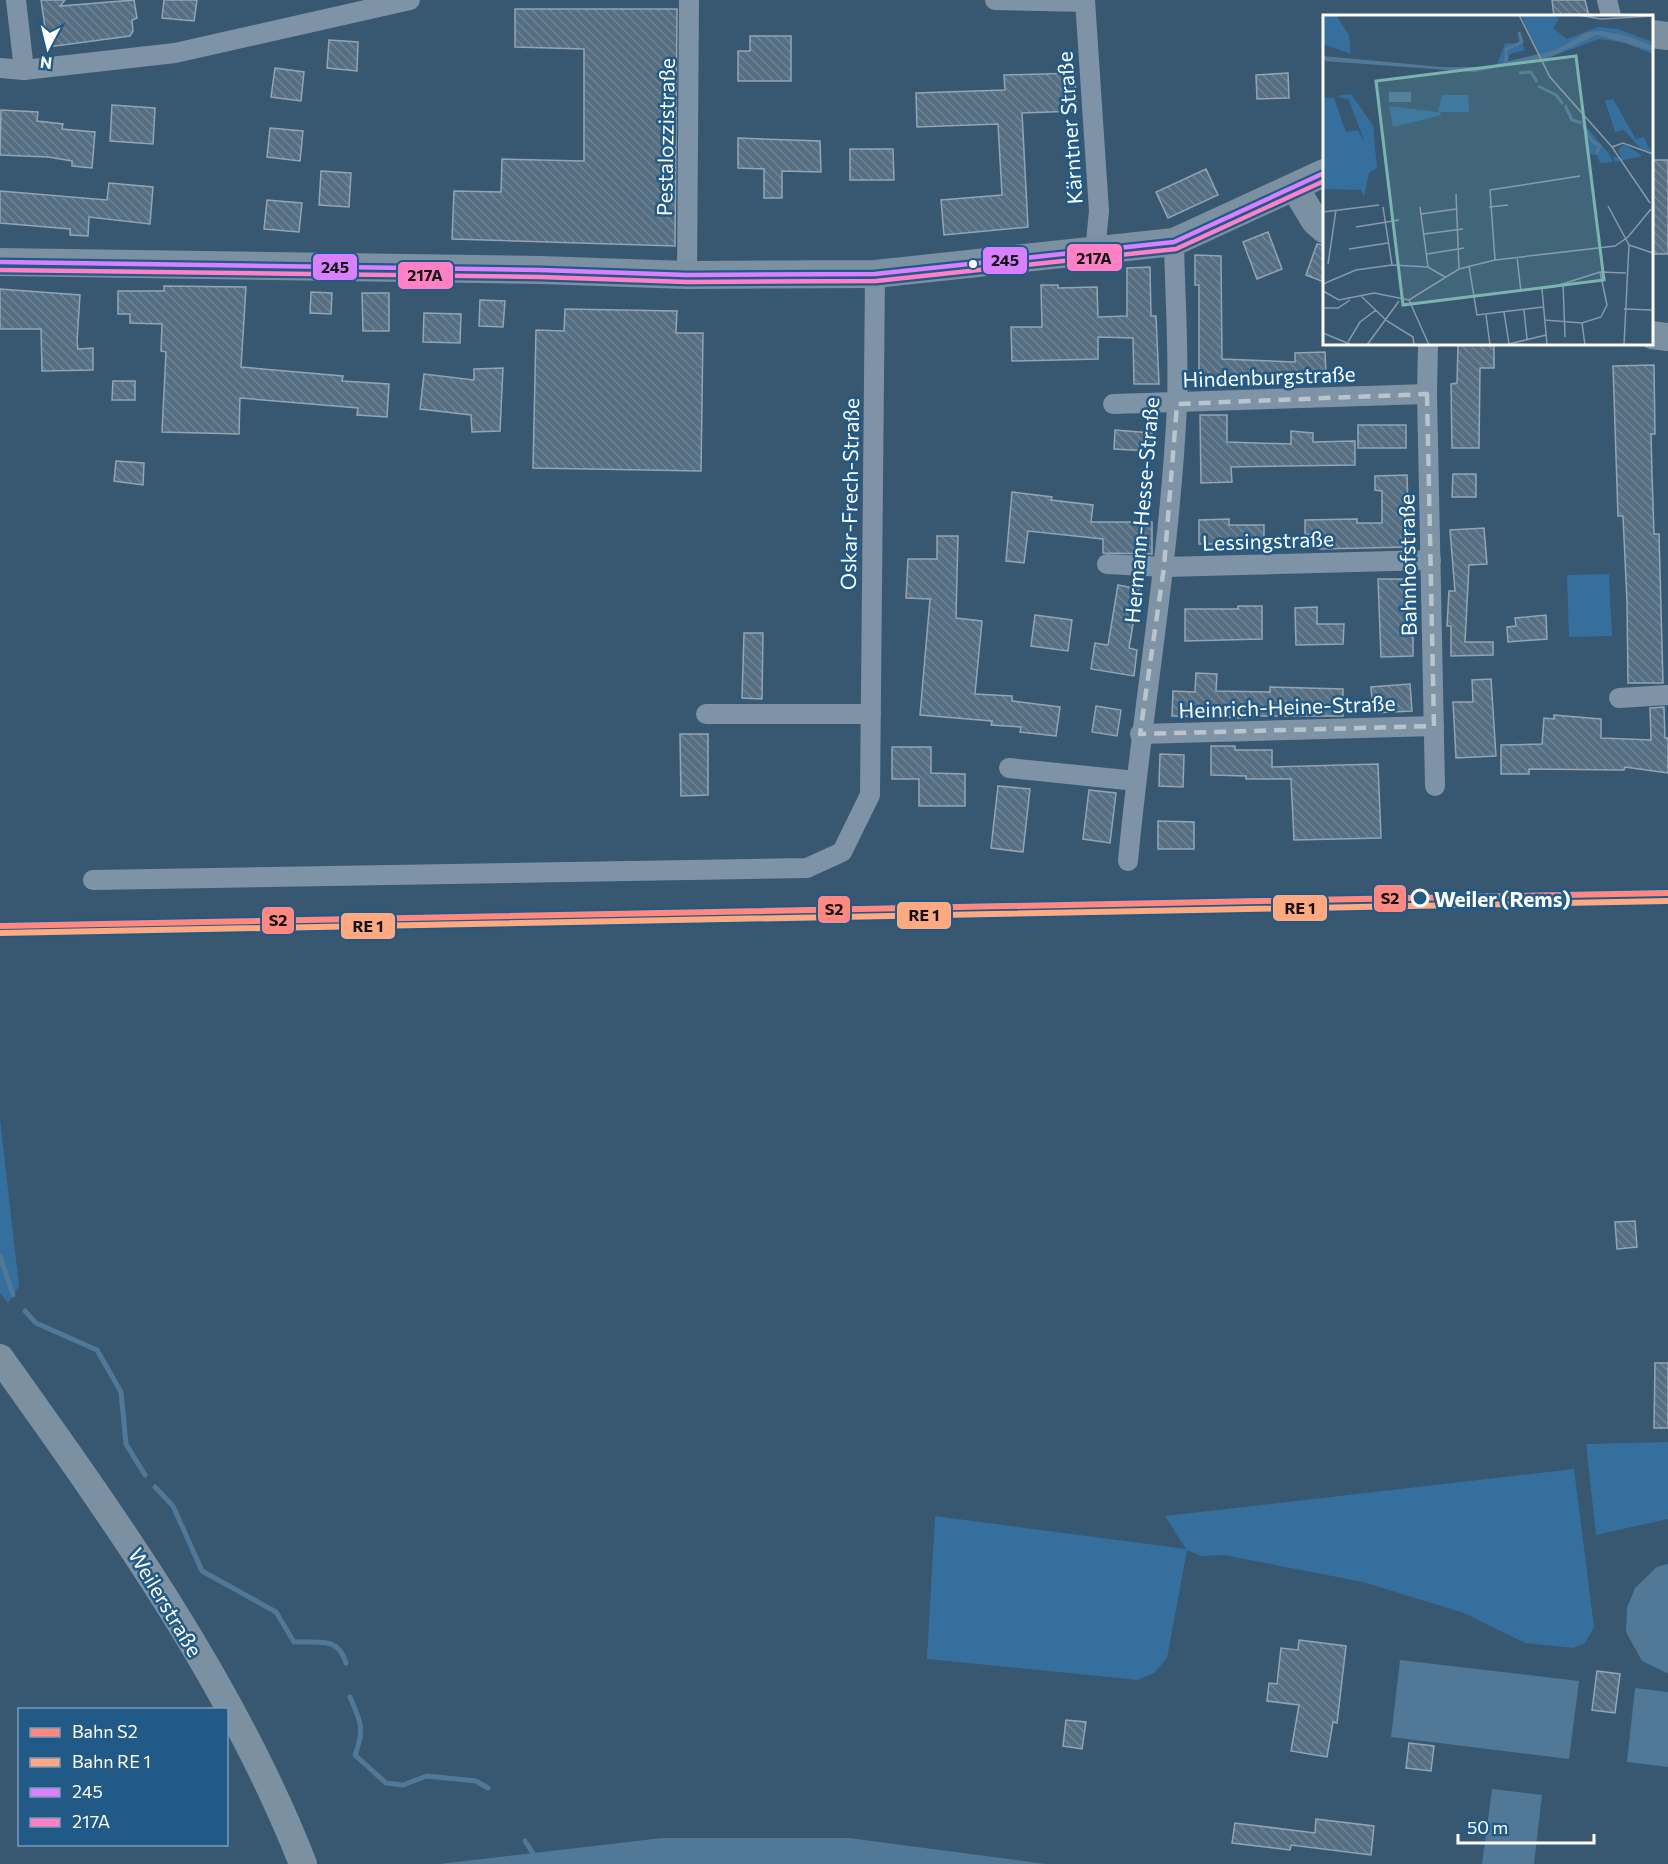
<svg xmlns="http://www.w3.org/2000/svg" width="1668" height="1864" font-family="Commissioner,sans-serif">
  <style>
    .green { fill: #356f9d }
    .water { fill: #517897 }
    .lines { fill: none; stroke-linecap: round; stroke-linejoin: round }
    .stream { stroke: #517897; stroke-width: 5 }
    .building { fill: url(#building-back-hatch); stroke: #93a5b3; stroke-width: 1.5 }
    .street { stroke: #7f93a6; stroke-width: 20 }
    .secondary { stroke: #7b90a1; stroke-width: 28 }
    .bus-1-casing { stroke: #215987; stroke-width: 9 }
    .bus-2-casing { stroke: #215987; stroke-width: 9 }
    .bus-1 { stroke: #d880ff; stroke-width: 4.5 }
    .bus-2 { stroke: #ff80c5; stroke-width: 4.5 }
    .rail-1-casing { stroke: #215987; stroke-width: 10 }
    .rail-2-casing { stroke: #215987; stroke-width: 10 }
    .rail-1 { stroke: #ff8980; stroke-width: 6 }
    .rail-2 { stroke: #ffa980; stroke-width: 6 }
    .marked { fill: none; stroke: #b9c4cd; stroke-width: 4.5; stroke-dasharray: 12 8; stroke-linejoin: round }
    .bus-dot { fill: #fff; stroke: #215987; stroke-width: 2 }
    .stop-dot { fill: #215987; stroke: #fff; stroke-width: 3 }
    .labels { text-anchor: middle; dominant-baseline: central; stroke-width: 5; stroke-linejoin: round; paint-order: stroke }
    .street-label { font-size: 21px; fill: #fff; stroke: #215987 }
    .stop-label { font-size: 21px; font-weight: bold; fill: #fff; stroke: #215987; text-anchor: start }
    .inset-river { fill: none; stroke: #517897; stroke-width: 3 }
    .inset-road { fill: none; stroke: #889aa9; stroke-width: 1.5 }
    .view { fill: #7bb4af; fill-opacity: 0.15; stroke: #7bb4af; stroke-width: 3 }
    .inset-edge { fill: none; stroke: #fff; stroke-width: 3 }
    .line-badge { stroke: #215987; stroke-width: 2 }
    .pale-badge-label { font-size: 16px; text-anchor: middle; font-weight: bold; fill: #111 }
  </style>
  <defs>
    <pattern id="building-back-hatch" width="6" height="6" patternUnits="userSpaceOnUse" patternTransform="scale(1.5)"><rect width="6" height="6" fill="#566e82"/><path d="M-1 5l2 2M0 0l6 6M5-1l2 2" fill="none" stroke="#6f8495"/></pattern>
  </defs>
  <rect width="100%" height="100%" fill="#385770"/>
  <g class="green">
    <path d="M1609,574L1612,636L1569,637L1567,575Z"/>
    <path d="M0,1119L19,1286L8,1303L0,1293Z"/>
    <path d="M1668,1442V1519L1596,1535L1586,1444Z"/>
    <path d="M1574,1469L1594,1627L1585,1643L1573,1648L1525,1643L1464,1613L1363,1582L1224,1555L1201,1556L1187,1550L1167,1658L1154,1673L1138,1680L927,1659L935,1516L1186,1549L1165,1516Z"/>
  </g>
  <g class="water">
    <path d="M1668,1564V1673H1667L1642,1661L1626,1632L1627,1608L1635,1588L1657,1567Z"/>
    <path d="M1400,1660L1579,1681L1569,1759L1391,1737Z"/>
    <path d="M1635,1688L1668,1692V1767L1627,1762Z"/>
    <path d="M1492,1789L1542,1795L1534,1864H1482Z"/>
    <path d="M662,1838H849L1046,1864H439Z"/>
  </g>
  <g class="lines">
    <g class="stream">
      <path d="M0,1256L13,1295"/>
      <path d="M25,1311L36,1323L97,1350L121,1392L126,1444L145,1475"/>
      <path d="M155,1487L173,1506L202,1571L276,1612L294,1642C319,1643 338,1636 346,1663"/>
      <path d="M350,1697C361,1722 365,1729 355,1755L386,1783L403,1785L427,1776L476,1781L488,1788"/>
      <path d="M525,1841L540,1864"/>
    </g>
  </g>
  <g class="building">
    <path d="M41,0H65L60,6L134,0L137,18L132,20L133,31L130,36L48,47Z"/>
    <path d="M164,0H197L194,21L162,18Z"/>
    <path d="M1552,0H1585L1589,16H1554Z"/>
    <path d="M515,9H677L675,246L452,239L454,191L501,192L502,159L584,161V49L515,47Z"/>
    <path d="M750,36H791V81H738V51H750Z"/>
    <path d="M329,40L358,42L357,71L327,68Z"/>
    <path d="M275,68L304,72L301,101L271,97Z"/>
    <path d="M1075,73L1076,111L1022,113L1028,227L944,235L941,200L1002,195L998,124L917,127L916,93L1005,90L1004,75Z"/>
    <path d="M1288,73L1289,98L1257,99L1256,75Z"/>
    <path d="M112,105L155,108L153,144L110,141Z"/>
    <path d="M1,110L38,112L37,121L63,124L62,129L95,132L92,168L72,166V161L48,157L0,155Z"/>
    <path d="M270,128L303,131L300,161L267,157Z"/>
    <path d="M738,138L820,141L821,172L782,171V198H764V169L738,168Z"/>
    <path d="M850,149H893L894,180H850Z"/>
    <rect x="1652" y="160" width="16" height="94"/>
    <path d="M1206,169L1218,195L1168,218L1156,192Z"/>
    <path d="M321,171L351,173L349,207L319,205Z"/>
    <path d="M109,183L153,187L150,224L89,217L88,236L70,235V229L0,223V191L107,200Z"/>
    <path d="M267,200L302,203L299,232L264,229Z"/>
    <path d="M1268,232L1282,269L1257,279L1243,242Z"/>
    <path d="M1317,244L1324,245V282L1306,275Z"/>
    <path d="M1195,255L1221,256L1222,359L1295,362V353L1325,352L1326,374L1274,375V383L1199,381V285H1195Z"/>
    <path d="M1150,267L1151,316H1156L1159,384H1134L1133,338L1098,337V359L1012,361L1011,327H1042L1041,285H1058V288L1097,287L1098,317L1127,316V268Z"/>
    <path d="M164,286L246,287L241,367L343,376L342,381L389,384L387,417L357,415L358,408L240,398L239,434L162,432L166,352L161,351L162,324L130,323V314H118V291H164Z"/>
    <path d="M0,289L80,295L77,341L78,349L93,348V370L42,371L41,329H0Z"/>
    <path d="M311,292L332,293L331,314L310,313Z"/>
    <path d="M362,293H389V331H363Z"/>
    <path d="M480,300L505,301L503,327L479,326Z"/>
    <path d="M565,309L677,311L676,333H703L701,471L533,468L536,330L564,331Z"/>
    <path d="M424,313L461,314L460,343L423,342Z"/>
    <path d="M1458,344H1494V368H1480L1479,448H1452L1451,384L1457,383Z"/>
    <path d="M1654,365L1655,434H1651L1652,474L1654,534H1659L1663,683H1628L1627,602L1623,516H1618L1613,366Z"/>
    <path d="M503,368L500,431L472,432L471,415L420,409L424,374L474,380V369Z"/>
    <path d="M113,381H135V400H112Z"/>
    <path d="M1200,415H1227V442L1291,444V431L1313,433V442L1355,441V465L1231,467L1232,482L1201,483Z"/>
    <rect x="1358" y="425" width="48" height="23"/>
    <path d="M1115,430L1152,433L1151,451L1114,449Z"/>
    <path d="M116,461L144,463L143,485L114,481Z"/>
    <path d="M1453,474H1476V497H1452Z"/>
    <path d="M1407,475L1408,506H1411L1408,547L1320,549V533L1305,535V520L1357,519V523H1382V491L1375,490V476Z"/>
    <path d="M1012,492L1052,497L1051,500L1093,505L1091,522H1152V554L1103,553V539L1028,531L1024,563L1006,561Z"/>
    <path d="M1229,519V525H1264V550L1215,551L1214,544H1199V520Z"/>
    <path d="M1484,528L1487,564L1469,565L1465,642H1493V655L1451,656V626H1447L1449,591H1455L1450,530Z"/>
    <path d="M937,536H958L956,618L982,621L975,694L1012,696V701L1060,707L1056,736L1020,732L1021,727L991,725L992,721L920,715L930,599L906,598L908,559H937Z"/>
    <path d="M1378,579H1408L1407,635H1413V656L1381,657Z"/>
    <path d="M1118,585L1139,589L1129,648L1137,650L1134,676L1091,669L1095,643L1108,645Z"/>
    <path d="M1238,606H1262V639L1185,641V609H1238Z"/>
    <path d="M1317,607V624H1344L1343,644L1296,645L1295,608Z"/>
    <path d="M1035,615L1072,620L1068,651L1031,646Z"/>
    <path d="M1546,615L1547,639L1508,642L1507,627L1516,626L1515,618Z"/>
    <path d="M744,633H763L762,699L742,698Z"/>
    <path d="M1196,673L1217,674L1216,691L1270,692V687L1343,689V716H1246V718L1172,716L1173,691L1195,692Z"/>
    <path d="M1491,679L1496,756L1456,758L1453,702H1473L1472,680Z"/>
    <path d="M1410,684L1412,711L1373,713L1371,687Z"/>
    <path d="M1096,706L1121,710L1117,736L1092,732Z"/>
    <path d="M1664,707L1665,738H1668V773L1625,767L1624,770L1529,769V774H1501V745L1542,744L1544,718L1554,719V715L1601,719V738L1651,740L1650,708Z"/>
    <path d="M680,734H708V795L681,796Z"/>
    <path d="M1211,746H1235V750H1272V767L1378,764L1381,838L1294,840L1291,779H1246V776L1211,775Z"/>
    <path d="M892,747H931V773L965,774V806H919V779H892Z"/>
    <path d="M1160,754L1184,755L1183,787L1159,786Z"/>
    <path d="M998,786L1030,789L1023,852L991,848Z"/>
    <path d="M1089,790L1116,793L1110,843L1083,839Z"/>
    <path d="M1158,821L1194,822V849H1158Z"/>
    <path d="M1635,1221L1637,1247L1617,1249L1615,1222Z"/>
    <path d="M1655,1363H1668V1428H1654Z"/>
    <path d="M1299,1640L1346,1646L1337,1723L1333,1722L1327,1757L1291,1751L1299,1705L1267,1701L1269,1683L1277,1684L1281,1648L1298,1650Z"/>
    <path d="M1597,1671L1620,1674L1615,1713L1592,1710Z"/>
    <path d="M1066,1720L1086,1722L1082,1749L1063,1746Z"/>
    <path d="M1409,1743L1434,1746L1431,1771L1406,1768Z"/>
    <path d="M1316,1819L1374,1826L1371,1855L1291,1845L1290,1850L1232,1843L1235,1823L1315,1833Z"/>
  </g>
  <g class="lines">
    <g class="street">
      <path d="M16,0L24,70"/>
      <path d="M995,0L1085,2"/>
      <path d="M1085,0L1099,211L1095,252"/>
      <path d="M1607,0L1611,16"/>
      <path d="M0,68L24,70L175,53L410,0"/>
      <path d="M687,275L689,0"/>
      <path d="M1428,344L1427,394L1435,786"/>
      <path d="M1113,404L1427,394"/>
      <path d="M1107,564L1164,567L1431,560"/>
      <path d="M1619,698L1668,695"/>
      <path d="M706,714H871"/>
      <path d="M1140,734L1434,726"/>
      <path d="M1009,768L1136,781"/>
      <path d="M1128,861C1142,709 1170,558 1177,405C1179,352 1175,296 1174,242"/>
      <path d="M93,880L807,868L842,852L870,795L875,274"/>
    </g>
    <g class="secondary">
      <path d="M1652,34L1668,36"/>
      <path d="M1295,188L1315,221L1324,229"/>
      <path d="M0,262L540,270L687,275L875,274L1174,242L1324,173"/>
      <path d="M1652,335L1668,337"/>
      <path d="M0,1358C114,1518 231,1680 303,1864"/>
    </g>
    <defs>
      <path id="bus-1" d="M0,262L540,270L687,275L875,274L1174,242L1324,173"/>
      <path id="bus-2" d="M0,270L540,277L687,282L876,281L1176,249L1324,181"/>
    </defs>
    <use href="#bus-1" class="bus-1-casing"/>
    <use href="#bus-2" class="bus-2-casing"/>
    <use href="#bus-1" class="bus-1"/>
    <use href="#bus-2" class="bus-2"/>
    <defs>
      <path id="rail-1" d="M0,926L1668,893"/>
      <path id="rail-2" d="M0,933L1668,901"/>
    </defs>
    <use href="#rail-1" class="rail-1-casing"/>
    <use href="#rail-2" class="rail-2-casing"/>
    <use href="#rail-1" class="rail-1"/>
    <use href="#rail-2" class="rail-2"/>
  </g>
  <path class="marked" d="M1427,394L1434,726L1140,734L1164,567L1177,404Z"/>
  <circle class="bus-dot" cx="973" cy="264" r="5"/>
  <circle class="stop-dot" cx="1420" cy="898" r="8"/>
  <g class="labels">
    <g class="street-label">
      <text transform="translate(1069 128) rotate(-94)">Kärntner Straße</text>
      <text transform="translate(665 137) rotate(-89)">Pestalozzistraße</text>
      <text transform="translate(1269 376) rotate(-2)">Hindenburgstraße</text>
      <text transform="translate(849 494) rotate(-89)">Oskar-Frech-Straße</text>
      <text transform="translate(1141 510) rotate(-85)">Hermann-Hesse-Straße</text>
      <text transform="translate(1268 540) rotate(-2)">Lessingstraße</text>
      <text transform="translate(1407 565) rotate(-91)">Bahnhofstraße</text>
      <text transform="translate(1287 706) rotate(-2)">Heinrich-Heine-Straße</text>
      <text transform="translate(166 1602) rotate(59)">Weilerstraße</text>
    </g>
    <g class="stop-label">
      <text x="1434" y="898">Weiler (Rems)</text>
    </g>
  </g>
  <g transform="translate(1323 15)">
    <rect width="330" height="330" fill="#385770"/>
    <path d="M0,0H13L26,20L28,39L0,29ZM198,0H240L233,1L236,4L230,13L244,24L275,12L295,14L330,27V39L299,27L276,24L219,45ZM195,17L202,35L187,39L185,46L174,49L182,28L196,29ZM28,79L50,110L54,153L46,158L41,182L38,175L1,174L0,189V83H11L23,117L35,115L42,128L26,85L14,81ZM119,80H145L146,97H116L119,100L70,112L66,91L115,97ZM290,84L313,124L321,122L328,137L317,133L301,115L292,117L282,86ZM261,109L286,139L290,147L277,148L274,140L266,139ZM300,130L304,131L320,141L292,147L290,142H298L295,135Z" fill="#356f9d"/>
    <path d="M278,16L305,21L330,31V36L274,20L230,41L152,57L0,46V41L119,52H161L233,35L264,17ZM66,77H88V87H66Z" fill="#517897"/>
    <path class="inset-river" d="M183,48V34L199,27L196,17M196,58L208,57L214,67M215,71L233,80L240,89M242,90L249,105L259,108M260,110L269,126L277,131L273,139"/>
    <path class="inset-road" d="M196,0L227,62L289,132L327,188M256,0L278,4L330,1M289,132L300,128L330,139M133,179L136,254M285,191L306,230L301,330M60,192L69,250M97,192L105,252M166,192L185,190M0,197L56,190M98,199L133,194M33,212L76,205M101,219L140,214M306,230L330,238M26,234L65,228M104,239L141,233M194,242L198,277M172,245L167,175L257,161M5,249L13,195M146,251L154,300L220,292M240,268L242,322M0,269L33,255L69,250L105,252L122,262M219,274L224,330M0,276L16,285L51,278L86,285L136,254L172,245L292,231L305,222L328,194M38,281L64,306L90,322L91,330M150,281L230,272L277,257L303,258M86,285L106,330M0,293H15L27,285M301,294L330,295M201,295L204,324M181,297L186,329M163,300L167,330M221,305L259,308L278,302L284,290L277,257M259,308L262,330M0,318L29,330M25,327L37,307L53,295M44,330L76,286M182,330L223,320"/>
    <path class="view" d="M253,41L281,265L80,290L53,66Z"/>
    <rect width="330" height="330" class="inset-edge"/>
  </g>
  <g class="line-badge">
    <rect x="1066" y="243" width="57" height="29" rx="6" fill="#ff80c5"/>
    <rect x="982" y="246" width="46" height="29" rx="6" fill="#d880ff"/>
    <rect x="312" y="253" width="46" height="28" rx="6" fill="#d880ff"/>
    <rect x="397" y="261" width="57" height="29" rx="6" fill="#ff80c5"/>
    <rect x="1373" y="884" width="34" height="29" rx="6" fill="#ff8980"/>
    <rect x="1272" y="894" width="56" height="28" rx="6" fill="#ffa980"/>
    <rect x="817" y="895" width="34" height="29" rx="6" fill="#ff8980"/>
    <rect x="896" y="901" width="56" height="29" rx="6" fill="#ffa980"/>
    <rect x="261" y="906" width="34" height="29" rx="6" fill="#ff8980"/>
    <rect x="340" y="912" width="56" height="28" rx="6" fill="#ffa980"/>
  </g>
  <g class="pale-badge-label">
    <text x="1094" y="264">217A</text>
    <text x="1005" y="266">245</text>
    <text x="335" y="273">245</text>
    <text x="425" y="281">217A</text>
    <text x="1390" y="904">S2</text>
    <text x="1300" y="914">RE 1</text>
    <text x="834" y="915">S2</text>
    <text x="924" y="921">RE 1</text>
    <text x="278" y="926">S2</text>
    <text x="368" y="932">RE 1</text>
  </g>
  <rect x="18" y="1708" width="210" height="138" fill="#215987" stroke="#7a9bb7" stroke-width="1.5"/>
  <rect x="30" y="1728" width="30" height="9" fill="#ff8980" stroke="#7a9bb7" stroke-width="1.5"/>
  <text x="72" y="1738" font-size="18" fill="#ffffff">Bahn S2</text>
  <rect x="30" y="1758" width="30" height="9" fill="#ffa980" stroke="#7a9bb7" stroke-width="1.5"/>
  <text x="72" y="1768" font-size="18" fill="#ffffff">Bahn RE 1</text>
  <rect x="30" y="1788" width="30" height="9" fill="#d880ff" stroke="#7a9bb7" stroke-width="1.5"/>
  <text x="72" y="1798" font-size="18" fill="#ffffff">245</text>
  <rect x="30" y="1818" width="30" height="9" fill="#ff80c5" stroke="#7a9bb7" stroke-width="1.5"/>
  <text x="72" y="1828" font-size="18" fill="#ffffff">217A</text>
  <g transform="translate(48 48) rotate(187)" stroke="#215987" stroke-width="4.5" paint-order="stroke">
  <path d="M0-4.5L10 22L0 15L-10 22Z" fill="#ffffff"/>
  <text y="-9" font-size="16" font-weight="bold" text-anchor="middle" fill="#ffffff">N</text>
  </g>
  <path d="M1458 1834v9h136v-9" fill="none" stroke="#ffffff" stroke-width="3"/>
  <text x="1467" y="1834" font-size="18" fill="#ffffff" stroke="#215987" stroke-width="4.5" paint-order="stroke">50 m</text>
</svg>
